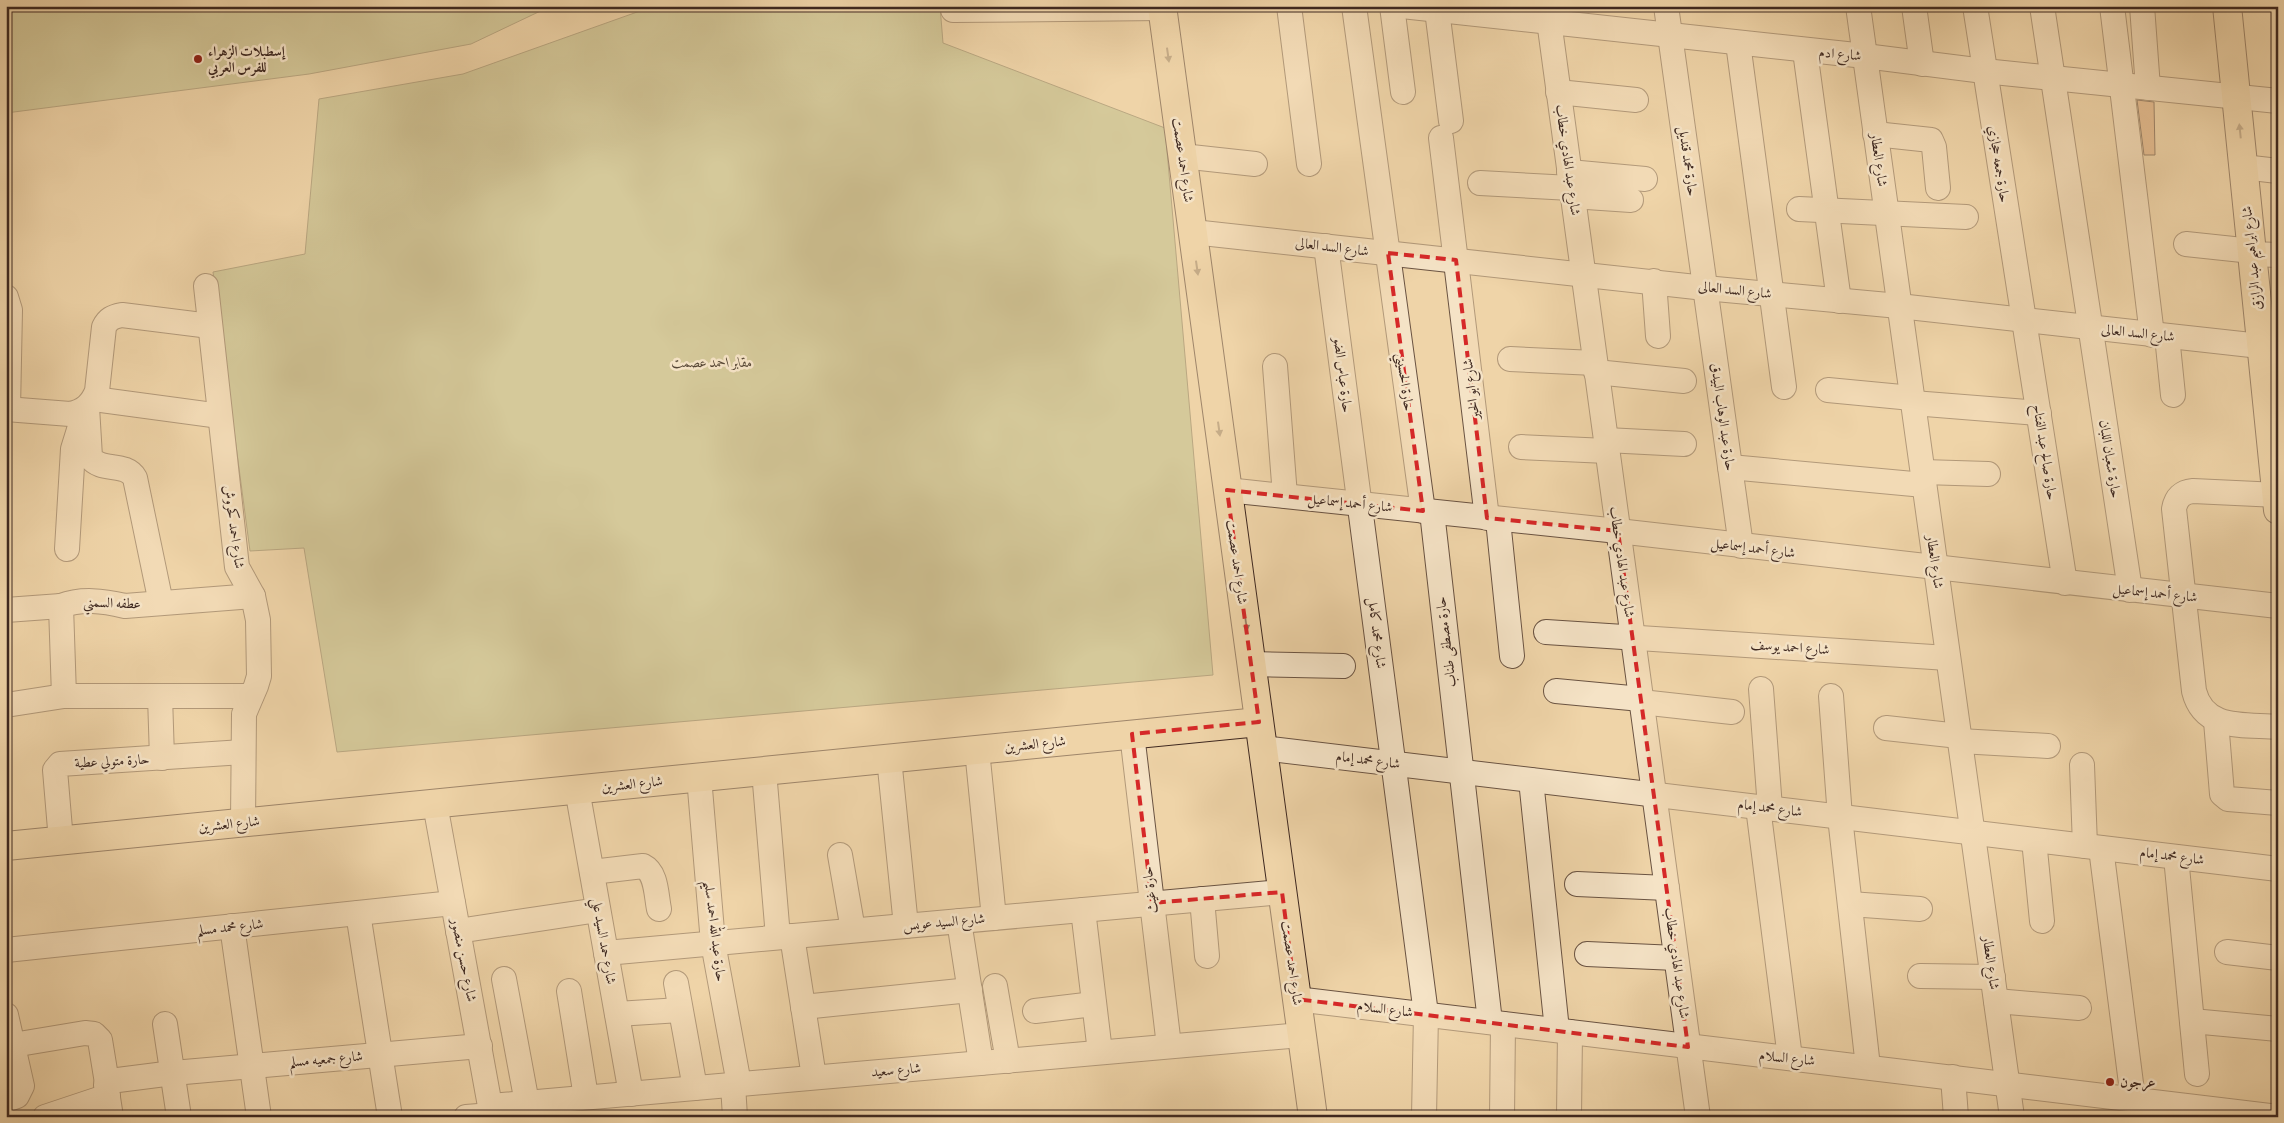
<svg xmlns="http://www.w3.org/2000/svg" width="2284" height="1123" font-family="Alegreya,Amiri,serif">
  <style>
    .green { fill: #b7bd89; stroke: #7a7254 }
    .building { fill: #dba77b; stroke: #3e2820 }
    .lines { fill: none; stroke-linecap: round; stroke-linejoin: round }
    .minor-casing { stroke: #6a5342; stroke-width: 26 }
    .major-casing { stroke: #3e2820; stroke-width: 30 }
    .minor { stroke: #f5e3c6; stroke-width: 24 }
    .major { stroke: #efd4a8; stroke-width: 28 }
    .oneway { fill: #967e64 }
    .marked { fill: none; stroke: #d62828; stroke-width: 4; stroke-dasharray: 10 6; stroke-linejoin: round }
    .poi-dot { fill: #8f2418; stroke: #f5e3c6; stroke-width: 2 }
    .labels { text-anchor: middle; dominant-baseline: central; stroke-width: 5; stroke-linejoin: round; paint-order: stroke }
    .poi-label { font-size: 14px; font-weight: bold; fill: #3e2820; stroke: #f5e3c6; text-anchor: start }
    .street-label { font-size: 14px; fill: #3e2820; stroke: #f5e3c6 }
    .park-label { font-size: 14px; font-style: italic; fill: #564635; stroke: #f5e3c6 }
  </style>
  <rect width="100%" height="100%" fill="#efd4a8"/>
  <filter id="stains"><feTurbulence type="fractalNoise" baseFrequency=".004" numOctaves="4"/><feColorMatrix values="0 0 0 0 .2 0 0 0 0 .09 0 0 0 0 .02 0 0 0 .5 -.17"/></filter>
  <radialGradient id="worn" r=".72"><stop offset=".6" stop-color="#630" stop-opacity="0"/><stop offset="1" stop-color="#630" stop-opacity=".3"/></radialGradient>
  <g class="green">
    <path d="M6,6H551L471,44L309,74L6,113Z"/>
    <path d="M654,6H940L943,43L1165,128L1213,675L337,752L304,548L250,551L213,272L305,254L319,99L463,74Z"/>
  </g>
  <path class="building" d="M2137,100L2154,102L2155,155H2144Z"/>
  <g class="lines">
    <defs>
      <g id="minor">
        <path d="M1289,6L1309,164"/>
        <path d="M1354,6L1423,511"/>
        <path d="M1392,6L1403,92"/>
        <path d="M1402,6L1865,56L1984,71L2278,101"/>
        <path d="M1547,6L1698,1117"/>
        <path d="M1666,6L1741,546"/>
        <path d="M1858,6L2012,1117"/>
        <path d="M1914,6L1922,64"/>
        <path d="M1975,6L2065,583"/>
        <path d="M2042,6L2130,590"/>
        <path d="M2112,6L2152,335"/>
        <path d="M2142,6L2148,88"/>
        <path d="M953,10L1162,8"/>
        <path d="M1437,10L1451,121"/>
        <path d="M1738,43L1784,387"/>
        <path d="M1805,51L1839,301"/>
        <path d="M1558,92L1636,100"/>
        <path d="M1875,134L1931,140L1934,147L1938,188"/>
        <path d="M1441,138L1487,518"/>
        <path d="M1182,156L1255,164"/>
        <path d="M2243,167L2278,171"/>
        <path d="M1569,172L1645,179"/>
        <path d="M1480,183L1571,188"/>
        <path d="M1572,196L1631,200"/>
        <path d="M1799,209L1966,217"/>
        <path d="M1193,232L1705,288L1899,306L2278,348"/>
        <path d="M2186,244L2252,251"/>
        <path d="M1326,246L1426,1014L1424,1117"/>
        <path d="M2252,254L2278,255"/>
        <path d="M1654,281L1658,336"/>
        <path d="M206,286L237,567L253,596L258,620L259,676L256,686L244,714L243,822"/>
        <path d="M6,297L10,310L8,409"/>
        <path d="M2167,336L2173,395"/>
        <path d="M1510,359L1595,363"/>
        <path d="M1275,366L1285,496"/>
        <path d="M1596,372L1684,381"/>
        <path d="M1828,390L1912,398"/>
        <path d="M94,399L220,416"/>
        <path d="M1913,403L2039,413"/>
        <path d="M87,407L90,457C101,473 125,461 135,478L161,603"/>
        <path d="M6,409L70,414C84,411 92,404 97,391L104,327C108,319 112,317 122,315L210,326"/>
        <path d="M1606,440L1684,444"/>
        <path d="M1521,447L1607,451"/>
        <path d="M1730,467L1924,485"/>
        <path d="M1923,472L1988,474"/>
        <path d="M1227,490L1618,531L2278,606"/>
        <path d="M2278,495L2193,491C2182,492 2176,498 2174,509L2194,691C2204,731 2244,724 2278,727"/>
        <path d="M1432,512L1490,1022"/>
        <path d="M1498,520L1512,656"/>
        <path d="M67,549L73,449L82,420"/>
        <path d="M6,610L61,606"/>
        <path d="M1546,632L1948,658"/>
        <path d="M1251,664L1343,666"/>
        <path d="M1761,689L1770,808"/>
        <path d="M1556,691L1641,699"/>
        <path d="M64,696L61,606C82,598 103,601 125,606L253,596"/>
        <path d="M160,696L162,758"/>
        <path d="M1831,696L1840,817L1868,1067"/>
        <path d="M1641,702L1732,712"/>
        <path d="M6,705L64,696H251"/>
        <path d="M2216,721L2222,794L2228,799L2278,803"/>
        <path d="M1886,728L1959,736"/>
        <path d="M1132,734L1169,1046"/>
        <path d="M1960,741L2048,746"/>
        <path d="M1262,748L2278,869"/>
        <path d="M977,750L994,918"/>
        <path d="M889,758L906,926"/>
        <path d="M2082,765L2085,846"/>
        <path d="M764,771L778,937"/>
        <path d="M699,777L713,943L739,1084"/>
        <path d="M1531,780L1557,1030"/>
        <path d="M577,789L631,1094"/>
        <path d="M435,804L492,1117"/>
        <path d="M1758,807L1790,1058"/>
        <path d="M2034,840L2042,921"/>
        <path d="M61,841L55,770L60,764L243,752"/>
        <path d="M2101,848L2133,1099"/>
        <path d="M840,855L853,930"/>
        <path d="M2176,857L2197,1074"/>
        <path d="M592,872L643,866C657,873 656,895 659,909"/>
        <path d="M1577,884L1667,888"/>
        <path d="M1202,899L1207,956"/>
        <path d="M1850,904L1920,909"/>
        <path d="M1083,910L1100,1052"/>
        <path d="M358,913L390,1117"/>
        <path d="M959,921L981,1063"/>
        <path d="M232,926L259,1117"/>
        <path d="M458,931L598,910"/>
        <path d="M792,936L814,1077"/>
        <path d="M6,950L453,903"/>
        <path d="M2227,952L2278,958"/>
        <path d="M606,953L1282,892"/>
        <path d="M1587,954L1676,958"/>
        <path d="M1920,976L1993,977"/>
        <path d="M504,979L527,1103"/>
        <path d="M676,983L695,1088"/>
        <path d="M995,986L1008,1061"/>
        <path d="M569,991L586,1097"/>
        <path d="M1296,999L2278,1117"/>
        <path d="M1996,1001L2079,1008"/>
        <path d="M803,1007L970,990"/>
        <path d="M1035,1011L1094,1004"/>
        <path d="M617,1014L680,1010"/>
        <path d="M6,1015L22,1086L17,1096L6,1100"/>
        <path d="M2192,1021L2278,1029"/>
        <path d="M165,1024L179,1117"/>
        <path d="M13,1045L85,1033L94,1034L100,1040L107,1083"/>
        <path d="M1953,1077L1956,1117"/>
        <path d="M733,1085L735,1117"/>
        <path d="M491,1106L1301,1035"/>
        <path d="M45,1117L108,1096"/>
        <path d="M111,1117L106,1085L110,1081L173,1073L480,1046"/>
        <path d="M466,1117L492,1115"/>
        <path d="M1502,1117L1503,1024"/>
        <path d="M1569,1117L1570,1032"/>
      </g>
      <g id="major">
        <path d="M1162,6L1313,1117"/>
        <path d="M2227,6L2278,510"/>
        <path d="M6,846L1259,722"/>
      </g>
    </defs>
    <use href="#minor" class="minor-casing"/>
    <use href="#major" class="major-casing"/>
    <use href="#minor" class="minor"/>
    <use href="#major" class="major"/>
  </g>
  <defs><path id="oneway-solid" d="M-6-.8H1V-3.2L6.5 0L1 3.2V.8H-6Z" transform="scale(1.25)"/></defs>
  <g class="oneway">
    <use href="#oneway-solid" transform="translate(1168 55) rotate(82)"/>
    <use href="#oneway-solid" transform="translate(2240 131) rotate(-96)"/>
    <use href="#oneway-solid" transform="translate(1197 268) rotate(82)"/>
    <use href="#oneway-solid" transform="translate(1219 429) rotate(82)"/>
    <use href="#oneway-solid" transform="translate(1246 624) rotate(82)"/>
  </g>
  <path d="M0 0H2284V1123H0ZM1388,253L1456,260L1487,518L1618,531L1688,1047L1296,999L1282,892L1152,903L1132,734L1259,722L1227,490L1423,511Z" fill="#efd4a8" fill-opacity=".55" fill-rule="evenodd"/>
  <path class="marked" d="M1388,253L1456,260L1487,518L1618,531L1688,1047L1296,999L1282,892L1152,903L1132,734L1259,722L1227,490L1423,511Z"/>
  <g class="poi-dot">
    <circle cx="198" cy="59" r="5"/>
    <circle cx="2110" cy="1082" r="5"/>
  </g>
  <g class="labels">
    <g class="poi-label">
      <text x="208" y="51">إسطبلات الزهراء<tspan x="208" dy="16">للفرس العربي</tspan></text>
      <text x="2120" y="1082">عرجون</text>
    </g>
    <g class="street-label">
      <text transform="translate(1840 54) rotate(5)">شارع ادم</text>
      <text transform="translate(1183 160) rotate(82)">شارع احمد عصمت</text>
      <text transform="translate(1568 160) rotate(82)">شارع عبد الهادي خطاب</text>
      <text transform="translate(1879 160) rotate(82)">شارع العطار</text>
      <text transform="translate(1688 161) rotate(82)">حارة محمد قنديل</text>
      <text transform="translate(1999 164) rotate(81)">حارة جمعه حجازي</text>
      <text transform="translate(1332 247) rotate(7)">شارع السد العالى</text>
      <text transform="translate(2252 258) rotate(-96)">شارع ابراهيم عبد الرازق</text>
      <text transform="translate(1735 290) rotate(6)">شارع السد العالى</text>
      <text transform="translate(2138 333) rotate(6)">شارع السد العالى</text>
      <text transform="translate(1343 375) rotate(83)">حارة عباس الضو</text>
      <text transform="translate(1405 382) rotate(82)">حارة الحسيني</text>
      <text transform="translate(1471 389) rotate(-97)">شارع ابو الخير</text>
      <text transform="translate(1723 417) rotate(82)">حارة عبد الوهاب البيدق</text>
      <text transform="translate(2045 452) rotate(81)">حارة صالح عبد الفتاح</text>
      <text transform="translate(2110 459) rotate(81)">حارة شعبان اللبان</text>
      <text transform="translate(1350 503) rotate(6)">شارع أحمد إسماعيل</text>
      <text transform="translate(234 527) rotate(82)">شارع احمد كحروش</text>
      <text transform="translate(1753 548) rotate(7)">شارع أحمد إسماعيل</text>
      <text transform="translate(1237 562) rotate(82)">شارع احمد عصمت</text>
      <text transform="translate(1622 562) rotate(82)">شارع عبد الهادي خطاب</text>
      <text transform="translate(1935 562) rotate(82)">شارع العطار</text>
      <text transform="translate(2155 593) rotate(6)">شارع أحمد إسماعيل</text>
      <text transform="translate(112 603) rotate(2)">عطفه السمني</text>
      <text transform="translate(1377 633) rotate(83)">شارع محمد كامل</text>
      <text transform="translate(1446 642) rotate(-97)">حارة مصطفى طناب</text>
      <text transform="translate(1790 647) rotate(4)">شارع احمد يوسف</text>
      <text transform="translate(1035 744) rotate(-6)">شارع العشرين</text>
      <text transform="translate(1368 760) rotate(7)">شارع محمد إمام</text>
      <text transform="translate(112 761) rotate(-3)">حارة متولي عطية</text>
      <text transform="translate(632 784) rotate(-6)">شارع العشرين</text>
      <text transform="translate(1770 808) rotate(7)">شارع محمد إمام</text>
      <text transform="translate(229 824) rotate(-6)">شارع العشرين</text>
      <text transform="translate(2172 856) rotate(7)">شارع محمد إمام</text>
      <text transform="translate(1150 890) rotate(-97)">حارة غيث</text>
      <text transform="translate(944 922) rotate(-5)">شارع السيد عويس</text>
      <text transform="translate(230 927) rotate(-6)">شارع محمد مسلم</text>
      <text transform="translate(715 931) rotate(83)">حارة عبد الله احمد سليم</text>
      <text transform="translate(604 941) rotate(80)">شارع حمد السيد علي</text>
      <text transform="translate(464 960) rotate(79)">شارع حسن منصور</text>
      <text transform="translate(1292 963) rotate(82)">شارع احمد عصمت</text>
      <text transform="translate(1677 963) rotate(82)">شارع عبد الهادي خطاب</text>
      <text transform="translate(1991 963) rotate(82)">شارع العطار</text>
      <text transform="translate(1385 1009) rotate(7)">شارع السلام</text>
      <text transform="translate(1787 1058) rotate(6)">شارع السلام</text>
      <text transform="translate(326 1059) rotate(-5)">شارع جمعيه مسلم</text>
      <text transform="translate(896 1070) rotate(-5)">شارع سعيد</text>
    </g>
    <g class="park-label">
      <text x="712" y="362">مقابر احمد عصمت</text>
    </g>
  </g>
  <rect width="2284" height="1123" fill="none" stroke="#efd4a8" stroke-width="25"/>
  <rect x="8" y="8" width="2269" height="1108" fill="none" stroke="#3e2820" stroke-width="2.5"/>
  <rect x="12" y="12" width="2259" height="1098" fill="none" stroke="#3e2820"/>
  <rect width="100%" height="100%" filter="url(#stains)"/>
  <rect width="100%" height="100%" fill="url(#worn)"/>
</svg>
